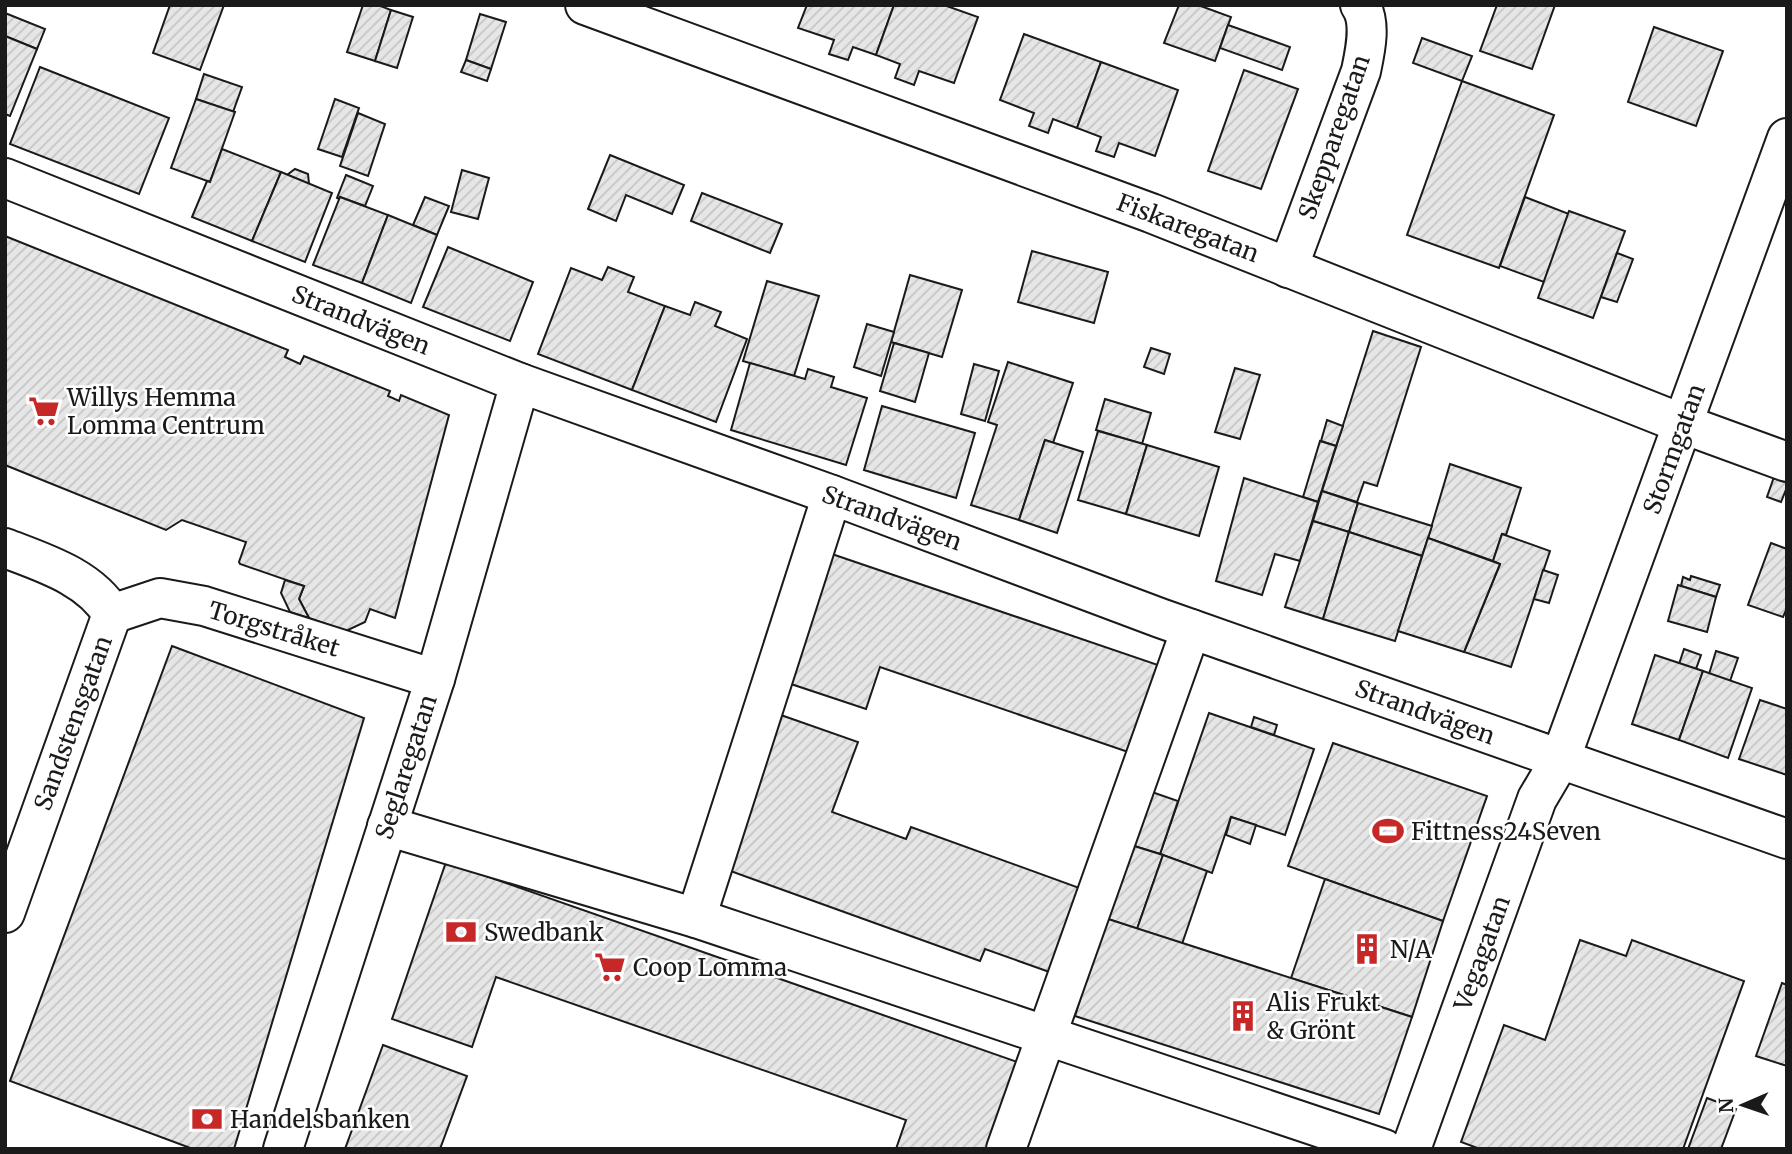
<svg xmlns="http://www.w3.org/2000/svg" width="1792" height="1154" font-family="Merriweather,serif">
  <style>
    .building { fill: url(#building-hatch); stroke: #1a1a1a; stroke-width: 2 }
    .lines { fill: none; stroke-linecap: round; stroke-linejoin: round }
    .street-casing { stroke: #1a1a1a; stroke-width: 42 }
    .street { stroke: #fff; stroke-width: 38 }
    .labels { text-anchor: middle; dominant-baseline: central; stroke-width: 5; stroke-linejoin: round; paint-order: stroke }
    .street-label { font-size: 24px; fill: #1a1a1a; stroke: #fff }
    .poi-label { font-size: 24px; fill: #1a1a1a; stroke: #fff; text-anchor: start }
  </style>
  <defs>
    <pattern id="building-hatch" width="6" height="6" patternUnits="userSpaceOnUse" patternTransform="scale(1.75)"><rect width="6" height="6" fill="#e6e6e6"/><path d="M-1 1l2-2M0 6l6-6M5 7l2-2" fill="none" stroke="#c5c5c5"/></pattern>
  </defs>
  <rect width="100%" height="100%" fill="#fff"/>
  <g class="building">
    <path d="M170,5H224L200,70L153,53Z"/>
    <path d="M363,5H378L391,10L375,61L347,52Z"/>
    <path d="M807,5H894L876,55L853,47L848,60L829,54L834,40L798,28Z"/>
    <path d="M894,5H944L978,17L954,83L919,71L914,85L895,78L900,64L876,55Z"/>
    <path d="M1179,5H1198L1231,17L1215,61L1164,43Z"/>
    <path d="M1497,5H1555L1532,69L1480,51Z"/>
    <path d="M391,10L413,17L397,68L375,61Z"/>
    <path d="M5,13L45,29L37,49L5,36Z"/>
    <path d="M480,14L506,22L491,69L466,60Z"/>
    <path d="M1228,25L1290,47L1282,70L1220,48Z"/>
    <path d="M1654,27L1723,51L1696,126L1628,102Z"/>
    <path d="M1024,34L1101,62L1077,128L1053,119L1048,133L1029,126L1034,113L1000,100Z"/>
    <path d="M5,36L37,49L10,116L5,114Z"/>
    <path d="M1422,38L1472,56L1462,81L1413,63Z"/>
    <path d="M466,60L491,69L487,81L461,72Z"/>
    <path d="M1101,62L1178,90L1155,156L1119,143L1114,157L1096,151L1101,137L1077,128Z"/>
    <path d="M40,67L169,118L139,194L10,144Z"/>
    <path d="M1244,70L1298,89L1261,189L1208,171Z"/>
    <path d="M204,74L242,87L233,112L196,99Z"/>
    <path d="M1462,81L1554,115L1499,268L1407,235Z"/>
    <path d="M196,99L235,112L210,182L171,168Z"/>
    <path d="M335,99L359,108L342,157L318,149Z"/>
    <path d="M358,113L385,124L368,176L340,166Z"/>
    <path d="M222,149L281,172L252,241L192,217L207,181L210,182Z"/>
    <path d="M610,155L684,185L672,214L626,195L616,221L588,209Z"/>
    <path d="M295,169L308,174L309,184L287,175Z"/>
    <path d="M462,170L489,178L478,219L451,212Z"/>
    <path d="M281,172L332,193L305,262L252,241Z"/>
    <path d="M346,175L373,186L365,206L340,197L339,199L337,198Z"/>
    <path d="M702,193L782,224L770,253L691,221Z"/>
    <path d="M340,197L388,215L362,283L313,265Z"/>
    <path d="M425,197L449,206L437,235L413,225Z"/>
    <path d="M1525,197L1569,214L1544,282L1500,266Z"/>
    <path d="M1569,211L1625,231L1593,318L1538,298Z"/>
    <path d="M388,215L437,235L411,303L362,283Z"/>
    <path d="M5,236L288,350L285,357L300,364L304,356L390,391L388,396L399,401L401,395L449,415L395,618L370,609L365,622L346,631L309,618L299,599L304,586L240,564L239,562L246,542L182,520L166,530L5,465Z"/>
    <path d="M448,247L533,282L510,341L423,307Z"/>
    <path d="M1032,251L1108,272L1094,323L1018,302Z"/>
    <path d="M1617,253L1633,259L1617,302L1601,297Z"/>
    <path d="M608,267L634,277L628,292L665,306L632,390L538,354L571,268L602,280Z"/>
    <path d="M910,275L962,290L942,357L891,342Z"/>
    <path d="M767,281L819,296L794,376L743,361Z"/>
    <path d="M695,302L721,312L715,326L747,339L716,422L632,390L665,306L690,315Z"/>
    <path d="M867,324L894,332L881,376L854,367Z"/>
    <path d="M1373,331L1421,347L1377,486L1364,482L1357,502L1322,491Z"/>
    <path d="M894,343L929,353L915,402L880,391Z"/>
    <path d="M1151,348L1170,354L1164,374L1144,367Z"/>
    <path d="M1008,362L1073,383L1053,443L1045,440L1019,520L971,505L997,425L988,422Z"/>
    <path d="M750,363L805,379L808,369L834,377L831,387L867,398L846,465L731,430Z"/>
    <path d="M974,364L999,371L985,421L961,414Z"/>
    <path d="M1235,368L1260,375L1240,439L1215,432Z"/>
    <path d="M1105,399L1151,413L1142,444L1096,430Z"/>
    <path d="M882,406L975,433L956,498L864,470Z"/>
    <path d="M1327,420L1343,426L1336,446L1321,441Z"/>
    <path d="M1098,431L1147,445L1126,514L1078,500Z"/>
    <path d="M1045,440L1083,452L1057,533L1019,520Z"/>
    <path d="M1320,441L1336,446L1318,502L1303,497Z"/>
    <path d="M1147,445L1219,467L1199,536L1126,514Z"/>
    <path d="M1450,464L1521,488L1506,535L1502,534L1493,561L1428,538Z"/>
    <path d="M1774,477L1787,482V487L1781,502L1767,497Z"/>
    <path d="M1244,478L1318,502L1300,561L1275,554L1262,595L1216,581Z"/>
    <path d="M1322,491L1358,503L1349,532L1313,521Z"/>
    <path d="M1358,503L1432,526L1422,556L1349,532Z"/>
    <path d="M1313,521L1349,532L1323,619L1285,607Z"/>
    <path d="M1349,532L1422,556L1395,641L1323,619Z"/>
    <path d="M1502,534L1550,551L1511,667L1464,652L1500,564L1493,561Z"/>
    <path d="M1428,538L1500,564L1464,652L1398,631Z"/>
    <path d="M1771,543L1787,549V608L1783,617L1748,605Z"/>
    <path d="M826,552L1161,666L1131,753L880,667L866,709L782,681Z"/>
    <path d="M1543,570L1558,575L1549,603L1534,599Z"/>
    <path d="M1691,576L1720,585L1716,597L1681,586L1683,577L1690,580Z"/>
    <path d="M285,580L304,586L299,599L309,618L290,612L281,593Z"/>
    <path d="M1678,585L1716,597L1707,632L1668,621Z"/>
    <path d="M172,646L364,718L234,1149H193L10,1081Z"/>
    <path d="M1684,649L1701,655L1696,669L1679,664Z"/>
    <path d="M1716,651L1738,658L1730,681L1709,674Z"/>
    <path d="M1655,655L1703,671L1679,740L1632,724Z"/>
    <path d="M1703,671L1752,688L1728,758L1679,740Z"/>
    <path d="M1760,700L1787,709V775L1739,759Z"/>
    <path d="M1209,713L1314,749L1285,835L1231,817L1212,873L1160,854Z"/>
    <path d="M778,714L858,742L832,812L906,839L911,827L1085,890L1055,974L985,949L980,961L722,868Z"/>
    <path d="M1254,717L1277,725L1274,735L1251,727Z"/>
    <path d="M1333,743L1487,796L1443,921L1288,866Z"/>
    <path d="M1149,791L1178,801L1160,854L1131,845Z"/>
    <path d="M1231,817L1256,825L1250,844L1226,835Z"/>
    <path d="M1131,845L1163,855L1137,929L1105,918Z"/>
    <path d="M1163,855L1207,871L1182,944L1137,929Z"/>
    <path d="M446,862L1020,1063L991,1149H896L906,1120L496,977L472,1047L392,1019Z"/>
    <path d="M1325,879L1443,921L1412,1017L1291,978Z"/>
    <path d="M1105,918L1412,1017L1379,1114L1075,1016Z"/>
    <path d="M1580,940L1626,956L1632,940L1744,981L1683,1149H1480L1461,1142L1504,1025L1545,1040Z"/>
    <path d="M1782,983L1787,985V1066L1756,1056Z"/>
    <path d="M383,1045L467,1076L440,1149H345Z"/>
    <path d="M1707,1098L1736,1109L1721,1149H1688Z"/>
  </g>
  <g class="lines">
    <defs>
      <g id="street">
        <path d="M585,5L1151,213L1683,424L1787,462"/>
        <path d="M5,178L520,383L832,495L1160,618L1787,839"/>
        <path d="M1288,268L1361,71C1365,52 1372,22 1360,5"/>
        <path d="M5,548C44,563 90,577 112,614L5,913"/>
        <path d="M112,614L160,598L204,606L435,679"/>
        <path d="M387,826L696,918L832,495"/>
        <path d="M696,918L1384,1149"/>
        <path d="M283,1149L435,679L520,383"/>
        <path d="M1006,1149L1191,629"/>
        <path d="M1411,1149L1537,799L1560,760L1787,138"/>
      </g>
    </defs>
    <use href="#street" class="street-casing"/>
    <use href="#street" class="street"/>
  </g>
  <defs>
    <symbol id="supermarket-bare" viewBox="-9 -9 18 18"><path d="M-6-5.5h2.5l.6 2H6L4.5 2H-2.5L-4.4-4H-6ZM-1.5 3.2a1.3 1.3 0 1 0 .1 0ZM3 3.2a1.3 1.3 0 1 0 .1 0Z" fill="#c62828" stroke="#fff" stroke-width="2.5" paint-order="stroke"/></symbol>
    <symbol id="stadium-bare" viewBox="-9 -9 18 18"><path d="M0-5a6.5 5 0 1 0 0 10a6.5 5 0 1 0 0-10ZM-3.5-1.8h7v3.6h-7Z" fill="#c62828" stroke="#fff" stroke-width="2.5" paint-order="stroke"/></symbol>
    <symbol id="bank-bare" viewBox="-9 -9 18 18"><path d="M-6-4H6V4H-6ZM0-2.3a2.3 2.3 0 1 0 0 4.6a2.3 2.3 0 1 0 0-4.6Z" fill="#c62828" stroke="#fff" stroke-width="2.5" paint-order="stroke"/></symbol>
    <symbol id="building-bare" viewBox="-9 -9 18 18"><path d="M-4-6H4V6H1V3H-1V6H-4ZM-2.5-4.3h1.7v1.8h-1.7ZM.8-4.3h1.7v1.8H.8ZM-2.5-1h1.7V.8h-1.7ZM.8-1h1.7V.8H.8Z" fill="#c62828" stroke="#fff" stroke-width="2.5" paint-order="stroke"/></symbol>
  </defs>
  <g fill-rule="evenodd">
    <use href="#supermarket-bare" x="22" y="389" width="44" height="44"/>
    <use href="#stadium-bare" x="1366" y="809" width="44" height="44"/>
    <use href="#bank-bare" x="439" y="910" width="44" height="44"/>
    <use href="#building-bare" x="1345" y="927" width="44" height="44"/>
    <use href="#supermarket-bare" x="588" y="945" width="44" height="44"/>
    <use href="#building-bare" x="1221" y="994" width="44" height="44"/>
    <use href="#bank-bare" x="185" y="1097" width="44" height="44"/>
  </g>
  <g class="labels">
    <g class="street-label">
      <text transform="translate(1334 137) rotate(-71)">Skepparegatan</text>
      <text transform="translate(1188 228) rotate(21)">Fiskaregatan</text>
      <text transform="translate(361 320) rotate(22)">Strandvägen</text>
      <text transform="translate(1674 449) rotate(-70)">Stormgatan</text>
      <text transform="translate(892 518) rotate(20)">Strandvägen</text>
      <text transform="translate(274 629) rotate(17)">Torgstråket</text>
      <text transform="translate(1425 712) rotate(20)">Strandvägen</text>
      <text transform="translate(73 723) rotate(-70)">Sandstensgatan</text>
      <text transform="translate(406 767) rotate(-72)">Seglaregatan</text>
      <text transform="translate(1482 953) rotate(-70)">Vegagatan</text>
    </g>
    <g class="poi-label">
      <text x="67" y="397">Willys Hemma<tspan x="67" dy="28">Lomma Centrum</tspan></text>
      <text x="1411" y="831">Fittness24Seven</text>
      <text x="484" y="932">Swedbank</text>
      <text x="1390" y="949">N/A</text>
      <text x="633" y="967">Coop Lomma</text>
      <text x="1266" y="1002">Alis Frukt<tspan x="1266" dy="28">&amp; Grönt</tspan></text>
      <text x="230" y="1119">Handelsbanken</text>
    </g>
  </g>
  <rect width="1792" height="1154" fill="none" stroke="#1a1a1a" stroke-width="14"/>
  <g transform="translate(1743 1105) rotate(268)" stroke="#ffffff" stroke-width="5" paint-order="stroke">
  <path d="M0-5L12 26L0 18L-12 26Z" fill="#1a1a1a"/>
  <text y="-10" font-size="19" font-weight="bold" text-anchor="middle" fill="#1a1a1a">N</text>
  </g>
</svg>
